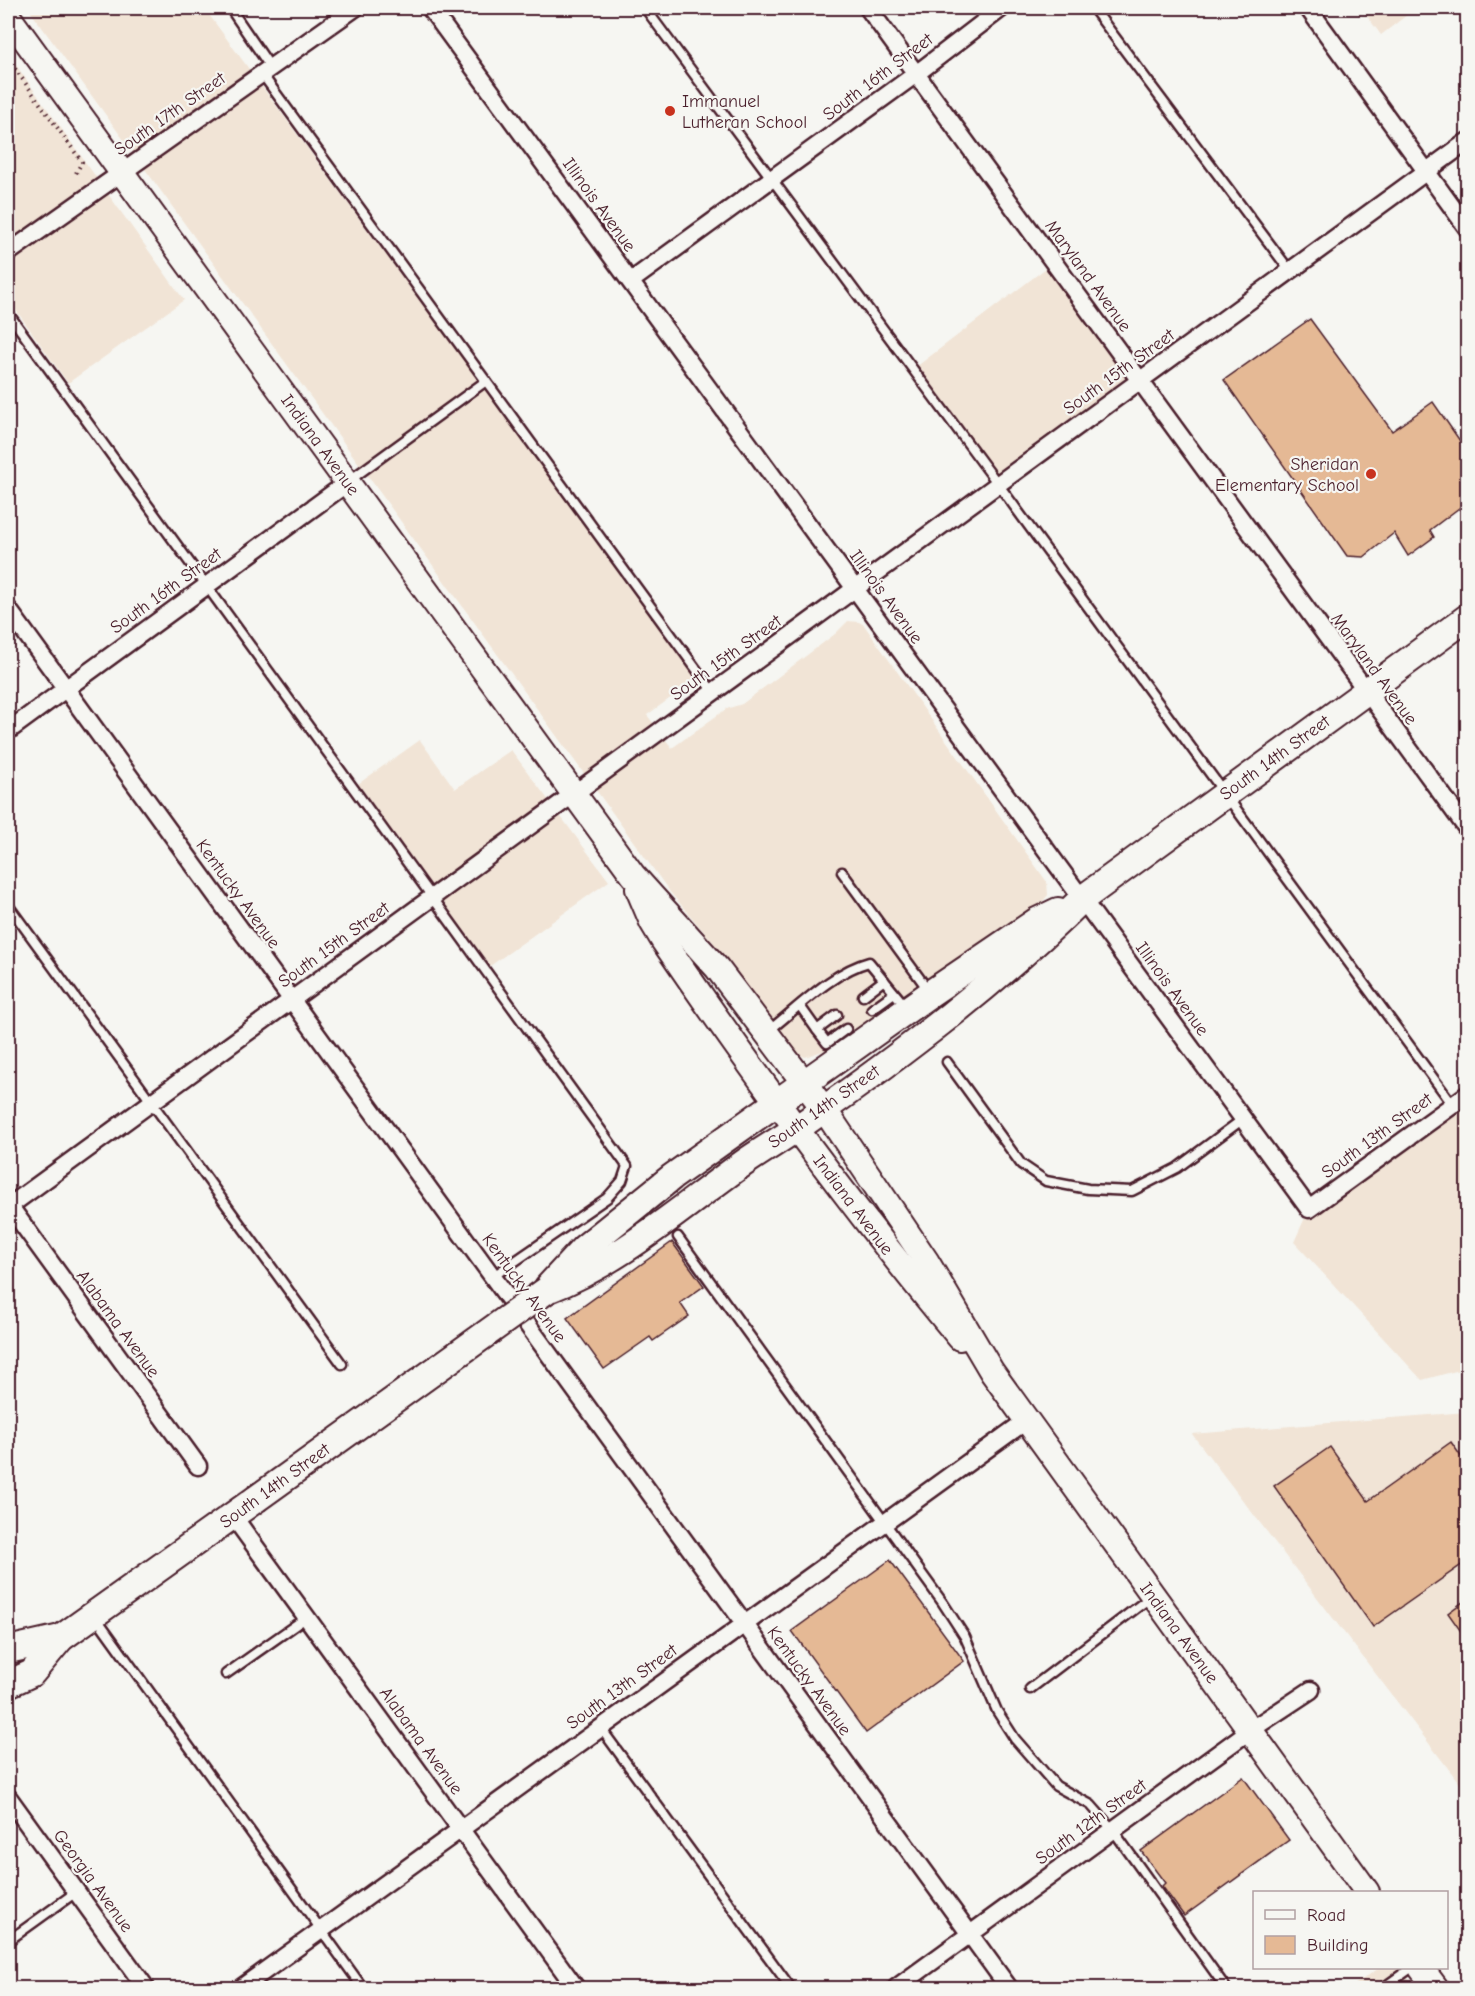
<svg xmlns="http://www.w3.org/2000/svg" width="1475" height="1996" font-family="'Comic Neue',sans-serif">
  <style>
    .built { fill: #f1e4d6 }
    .building { fill: #e5b995; stroke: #4a1f2b; stroke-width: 1.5 }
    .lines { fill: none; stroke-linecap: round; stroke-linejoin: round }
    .lane-casing { stroke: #4a1f2b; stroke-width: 13 }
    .street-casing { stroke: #4a1f2b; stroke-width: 21 }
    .secondary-casing { stroke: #4a1f2b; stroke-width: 28 }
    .primary-casing { stroke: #4a1f2b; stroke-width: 30 }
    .path { stroke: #4a1f2b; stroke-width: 4; stroke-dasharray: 1.5 4.5; stroke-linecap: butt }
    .lane { stroke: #f6f6f2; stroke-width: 8 }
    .street { stroke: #f6f6f2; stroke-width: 16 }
    .secondary { stroke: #f6f6f2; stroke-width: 24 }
    .primary { stroke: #f6f6f2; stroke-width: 26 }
    .primary-bridge-casing { stroke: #4a1f2b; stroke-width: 30; stroke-linecap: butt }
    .primary-bridge { stroke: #f6f6f2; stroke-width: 26 }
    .poi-dot { fill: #c8321e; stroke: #f6f6f2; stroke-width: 2 }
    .labels { text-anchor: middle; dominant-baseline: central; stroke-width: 4.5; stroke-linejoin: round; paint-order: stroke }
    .street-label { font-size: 18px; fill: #4a1f2b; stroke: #f6f6f2 }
    .poi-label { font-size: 18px; fill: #4a1f2b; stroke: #f6f6f2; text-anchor: start }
  </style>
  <rect width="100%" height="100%" fill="#f6f6f2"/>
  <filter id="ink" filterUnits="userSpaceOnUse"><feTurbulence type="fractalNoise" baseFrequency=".0167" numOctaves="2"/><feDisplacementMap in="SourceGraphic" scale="12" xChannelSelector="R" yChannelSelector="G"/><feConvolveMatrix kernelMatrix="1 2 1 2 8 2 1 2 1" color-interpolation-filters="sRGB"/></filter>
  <g filter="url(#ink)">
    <g class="built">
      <path d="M28,8H204L698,678L647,715L672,748L726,709L742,704L835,634L848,621L859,622L864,625L1047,882L1048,895L1043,901L831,1048L805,1057L795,1052L753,998L734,967L670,892Z"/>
      <path d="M1361,8H1416L1381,35Z"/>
      <path d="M8,54L184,300L68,383L8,299Z"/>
      <path d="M1054,262L1140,380L998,484L916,367Z"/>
      <path d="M420,740L455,789L511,750L609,881L490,966L358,784Z"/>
      <path d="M1467,1094V1368L1422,1380L1294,1242L1309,1209Z"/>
      <path d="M1467,1412V1793L1192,1434Z"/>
      <path d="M1379,1968H1400L1415,1988H1350Z"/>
    </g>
    <g class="building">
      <path d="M1310,319L1392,431L1433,402L1467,451V502L1430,530L1434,537L1408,556L1394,533L1364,557L1347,556L1224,380Z"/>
      <path d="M672,1242L704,1286L680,1303L689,1316L653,1341L650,1337L604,1369L567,1318Z"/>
      <path d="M1451,1442L1467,1465V1561L1373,1627L1274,1486L1330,1447L1368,1501Z"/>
      <path d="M890,1560L964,1661L866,1733L792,1631Z"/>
      <path d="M1467,1599V1640L1448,1613Z"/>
      <path d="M1243,1777L1289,1840L1184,1916L1162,1886L1165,1883L1141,1851Z"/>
    </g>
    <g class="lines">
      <defs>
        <g id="lane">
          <path d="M230,8L271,68"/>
          <path d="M645,8L998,484L1453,1105"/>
          <path d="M1093,8L1290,271"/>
          <path d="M262,74L713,692"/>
          <path d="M8,313C216,596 420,883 627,1166L622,1181L607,1198L492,1277"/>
          <path d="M350,480L486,381"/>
          <path d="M842,872L929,991"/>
          <path d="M8,905L342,1364"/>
          <path d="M863,996L884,980"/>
          <path d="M800,1006L817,1030L837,1015"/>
          <path d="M872,1009L894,993"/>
          <path d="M817,1030L827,1043L846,1029"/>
          <path d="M767,1032C798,1008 832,972 869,962L906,1007"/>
          <path d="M947,1062L1021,1164L1046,1181L1088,1189L1132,1191L1177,1168L1243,1119"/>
          <path d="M678,1237L943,1603L965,1637L997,1711L1015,1739L1056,1786L1091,1805L1113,1830L1226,1988"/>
          <path d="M95,1616L363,1988"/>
          <path d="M226,1674L307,1617"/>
          <path d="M1030,1689L1152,1596"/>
          <path d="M600,1727L791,1988"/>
          <path d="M8,1941L76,1892"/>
          <path d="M1383,1988L1411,1968"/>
        </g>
        <g id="street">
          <path d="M430,8L1309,1209L1468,1094"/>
          <path d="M868,8L1468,830"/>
          <path d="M1308,8L1468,229"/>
          <path d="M8,253L355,8"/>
          <path d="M631,281L916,74L1002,8"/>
          <path d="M8,609L1009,1988"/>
          <path d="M8,731L347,483"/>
          <path d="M8,1204L198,1466"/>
          <path d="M8,1207L1468,141"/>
          <path d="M233,1516L576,1988"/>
          <path d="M8,1797L146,1988"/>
          <path d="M241,1988L1027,1420"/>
          <path d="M896,1988L1249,1731L1311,1690"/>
        </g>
        <g id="secondary">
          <path d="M8,16L633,875L717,968L824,1109L927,1262L992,1372L1367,1892"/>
          <path d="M638,889L652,922L664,942C757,1078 854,1211 960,1338"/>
          <path d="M1421,1968L1436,1988"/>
        </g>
        <g id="primary">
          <path d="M548,1287L584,1248L672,1177L931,993L1037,921L1058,911"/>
          <path d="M547,1290C619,1263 679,1209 741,1165C762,1150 785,1137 806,1122C903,1054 998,982 1082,899L1468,617"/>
          <path d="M8,1650L61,1638"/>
          <path d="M8,1684L32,1673L61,1638L256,1499"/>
        </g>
      </defs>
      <use href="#lane" class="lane-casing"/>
      <use href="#street" class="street-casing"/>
      <use href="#secondary" class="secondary-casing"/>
      <use href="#primary" class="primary-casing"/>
      <path class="path" d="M8,59L82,162L75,175"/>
      <use href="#lane" class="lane"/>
      <use href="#street" class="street"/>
      <use href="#secondary" class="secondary"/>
      <use href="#primary" class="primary"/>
      <defs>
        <path id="primary-bridge" d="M256,1499L547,1290"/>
      </defs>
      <use href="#primary-bridge" class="primary-bridge-casing"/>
      <use href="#primary-bridge" class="primary-bridge"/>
    </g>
  </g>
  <g class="poi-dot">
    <circle cx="670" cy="111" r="6"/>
    <circle cx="1371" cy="474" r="6"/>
  </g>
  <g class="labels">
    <g class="street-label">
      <text transform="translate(878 77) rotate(-37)">South 16th Street</text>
      <text transform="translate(170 114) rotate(-35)">South 17th Street</text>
      <text transform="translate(599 205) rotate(54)">Illinois Avenue</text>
      <text transform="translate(1088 276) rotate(54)">Maryland Avenue</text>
      <text transform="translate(1119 372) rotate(-36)">South 15th Street</text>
      <text transform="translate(320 445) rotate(54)">Indiana Avenue</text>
      <text transform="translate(166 591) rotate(-36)">South 16th Street</text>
      <text transform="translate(886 597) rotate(54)">Illinois Avenue</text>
      <text transform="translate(726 658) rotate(-36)">South 15th Street</text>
      <text transform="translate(1374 669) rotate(54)">Maryland Avenue</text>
      <text transform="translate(1275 758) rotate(-36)">South 14th Street</text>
      <text transform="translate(238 894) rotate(54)">Kentucky Avenue</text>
      <text transform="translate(334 945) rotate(-36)">South 15th Street</text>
      <text transform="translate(1172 989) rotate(54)">Illinois Avenue</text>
      <text transform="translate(824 1107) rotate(-35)">South 14th Street</text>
      <text transform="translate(1377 1136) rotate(-36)">South 13th Street</text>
      <text transform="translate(853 1205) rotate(53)">Indiana Avenue</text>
      <text transform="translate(524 1288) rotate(54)">Kentucky Avenue</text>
      <text transform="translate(118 1324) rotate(54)">Alabama Avenue</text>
      <text transform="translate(275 1486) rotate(-36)">South 14th Street</text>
      <text transform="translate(1179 1633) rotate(54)">Indiana Avenue</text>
      <text transform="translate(809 1681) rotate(54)">Kentucky Avenue</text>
      <text transform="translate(622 1687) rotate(-36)">South 13th Street</text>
      <text transform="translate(421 1741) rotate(54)">Alabama Avenue</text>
      <text transform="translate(1091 1822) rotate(-36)">South 12th Street</text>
      <text transform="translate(93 1881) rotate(54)">Georgia Avenue</text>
    </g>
    <g class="poi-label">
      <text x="682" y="101">Immanuel<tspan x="682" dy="21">Lutheran School</tspan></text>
      <text x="1359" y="464" text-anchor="end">Sheridan<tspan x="1359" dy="21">Elementary School</tspan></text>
    </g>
  </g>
  <rect width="1475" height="1996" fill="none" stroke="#f6f6f2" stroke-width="30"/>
  <rect x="15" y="15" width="1445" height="1966" fill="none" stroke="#4a1f2b" stroke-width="2" filter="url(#ink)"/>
  <rect x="1253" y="1891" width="195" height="78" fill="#f6f6f2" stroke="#b1a0a2" stroke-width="1.5"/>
  <rect x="1265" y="1910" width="30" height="9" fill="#f6f6f2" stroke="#b1a0a2" stroke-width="1.5"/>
  <text x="1307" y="1921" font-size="18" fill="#4a1f2b">Road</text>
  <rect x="1265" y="1936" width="30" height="18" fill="#e5b995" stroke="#b1a0a2" stroke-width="1.5"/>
  <text x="1307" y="1951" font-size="18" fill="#4a1f2b">Building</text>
</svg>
